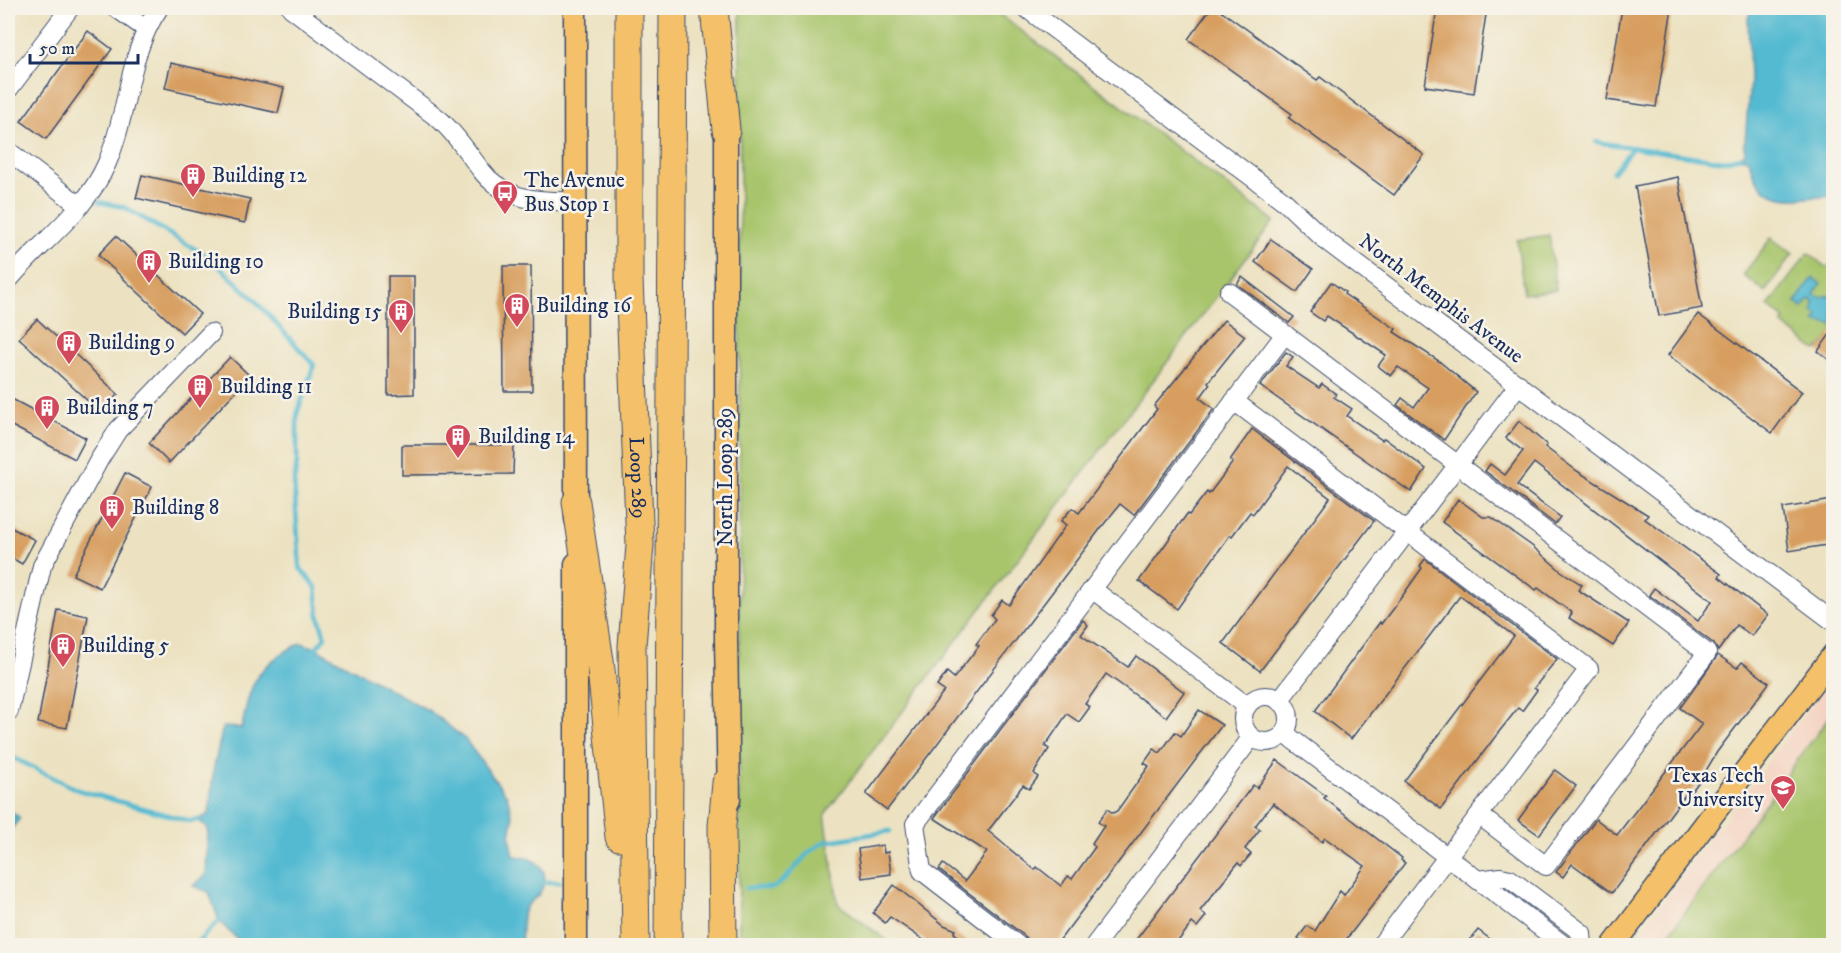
<svg xmlns="http://www.w3.org/2000/svg" width="1841" height="953" font-family="'IM FELL DW Pica',serif">
  <style>
    .built { fill: #f4d3c1 }
    .green { fill: #a8c56c; stroke: #627a65; stroke-width: 1.5 }
    .water { fill: #53bad1; stroke: #377498; stroke-width: 1.5 }
    .lines { fill: none; stroke-linecap: round; stroke-linejoin: round }
    .stream { stroke: #53bad1; stroke-width: 4.5 }
    .building { fill: #d79e5e }
    .minor-casing { stroke: #3a4a6d; stroke-width: 20 }
    .major-casing { stroke: #3a4a6d; stroke-width: 25 }
    .highway-casing { stroke: #3a4a6d; stroke-width: 29 }
    .minor { stroke: #fff; stroke-width: 18 }
    .major { stroke: #f4c16a; stroke-width: 22 }
    .highway { stroke: #f4c16a; stroke-width: 27 }
    .labels { text-anchor: middle; dominant-baseline: central; stroke-width: 5; stroke-linejoin: round; paint-order: stroke }
    .poi-label { font-size: 21px; fill: #1b2f5e; stroke: #f7f3e8; text-anchor: start }
    .street-label { font-size: 21px; fill: #1b2f5e; stroke: #f7f3e8 }
  </style>
  <rect width="100%" height="100%" fill="#f7f3e8"/>
  <filter id="ink" filterUnits="userSpaceOnUse"><feTurbulence type="fractalNoise" baseFrequency=".0167" numOctaves="2"/><feDisplacementMap in="SourceGraphic" scale="12" xChannelSelector="R" yChannelSelector="G"/><feConvolveMatrix kernelMatrix="1 2 1 2 8 2 1 2 1" color-interpolation-filters="sRGB"/></filter>
  <filter id="wash" filterUnits="userSpaceOnUse"><feTurbulence type="fractalNoise" baseFrequency=".008" numOctaves="4" result="noise"/><feDisplacementMap in="SourceGraphic" scale="24" xChannelSelector="R" yChannelSelector="G"/><feGaussianBlur stdDeviation="1.35" result="paint"/><feColorMatrix in="noise" values="0 0 0 0 0 0 0 0 0 0 0 0 0 0 0 0 0 1.4 0 .05"/><feComposite in="paint" operator="in"/></filter>
  <g filter="url(#wash)">
    <rect width="100%" height="100%" fill="#ece2c1"/>
    <path class="built" d="M1833,676V945H1630Z"/>
    <g class="green">
      <path d="M740,8H991L1274,221L825,814L838,904L893,945H739Z"/>
      <path d="M1549,235L1556,290L1524,294L1517,240Z"/>
      <path d="M1771,238L1793,254L1765,292L1743,275Z"/>
      <path d="M1808,253L1827,268L1831,263L1833,266V332L1817,351L1782,324L1785,319L1768,306Z"/>
      <path d="M1833,712V945H1661Z"/>
    </g>
    <g class="water">
      <path d="M1753,8H1833V196C1794,198 1759,208 1749,159L1739,157L1745,153V142L1750,80L1748,18Z"/>
      <path d="M1813,278L1821,284L1814,294L1818,297L1833,295V323L1831,324L1814,322L1818,316L1813,310L1814,302L1810,299L1803,308L1795,302Z"/>
      <path d="M301,643L316,648L431,712L465,739L507,796L513,818L510,837L514,856C535,857 552,868 541,891C538,898 529,901 525,908C521,918 522,935 521,945H243L219,921L209,892L193,886L206,875L208,828L197,820L209,814L214,767L223,727L242,728C250,681 257,665 301,643Z"/>
      <path d="M8,809L20,818L8,834Z"/>
    </g>
    <g class="lines">
      <g class="stream">
        <path d="M1596,142L1724,161L1739,157"/>
        <path d="M1613,172L1633,147"/>
        <path d="M99,202L124,207L210,258L253,298L314,365L297,414V463L294,482L300,568L316,587L319,617L325,637L316,648"/>
        <path d="M8,755L78,790L189,821L197,820"/>
        <path d="M543,882H560"/>
        <path d="M746,888H773L785,879L809,852L824,842L890,831"/>
        <path d="M194,946L219,921"/>
      </g>
    </g>
    <g id="blocks">
      <g class="building">
        <path d="M1211,8H1217L1317,80L1320,77L1424,155L1394,195L1289,118L1292,114L1188,39Z"/>
        <path d="M1437,8H1487L1474,93L1425,86Z"/>
        <path d="M1622,8H1672L1656,107L1607,100Z"/>
        <path d="M88,31L112,49L46,139L21,121Z"/>
        <path d="M171,63L284,88L278,113L165,88Z"/>
        <path d="M142,175L250,199L245,223L136,198Z"/>
        <path d="M1678,177L1702,308L1659,316L1635,186Z"/>
        <path d="M116,236L200,314L182,333L98,255Z"/>
        <path d="M1271,239L1313,269L1297,292L1255,262Z"/>
        <path d="M503,266H531L532,391H504Z"/>
        <path d="M388,276H414V394L388,395Z"/>
        <path d="M1242,277L1294,317L1289,323L1237,284Z"/>
        <path d="M1331,282L1345,292L1344,294L1396,329L1394,332L1439,361L1476,392L1444,440L1397,405L1402,398L1414,407L1428,388L1398,367L1391,376L1378,366L1386,355L1327,316L1323,321L1310,312Z"/>
        <path d="M1698,314L1802,392L1772,433L1668,355Z"/>
        <path d="M37,319L118,394L101,413L19,338Z"/>
        <path d="M1224,320L1245,336L1208,382L1210,384L1200,398L1214,409L1134,515L1120,504L1104,524L887,810L866,794L944,691L937,686L947,672L954,678L979,646L976,644L995,619L991,615L1002,600L1009,605L1066,525L1061,521L1072,508L1079,513L1157,409L1154,406Z"/>
        <path d="M1833,330V363L1818,351Z"/>
        <path d="M1286,352L1293,357L1286,366L1319,388L1322,384L1336,394L1334,397L1352,409L1347,416L1382,440L1384,438L1426,469L1411,492L1260,386Z"/>
        <path d="M230,357L250,376L169,463L149,443Z"/>
        <path d="M8,397L86,438L75,459L8,424Z"/>
        <path d="M1519,421L1547,445L1545,447L1577,471L1648,515L1645,519L1721,574L1719,577L1768,615L1752,636L1737,625L1718,651L1714,644L1649,595L1654,588L1698,621L1712,601L1534,463L1517,485L1560,517L1555,524L1485,471L1490,464L1505,475L1523,451L1506,438Z"/>
        <path d="M1252,429L1374,521L1260,671L1223,643L1330,498L1288,466L1253,514L1250,512L1232,536L1230,535L1177,609L1139,581L1187,514L1189,515L1207,492L1209,494L1233,462L1230,460Z"/>
        <path d="M402,445H514L513,474L402,475Z"/>
        <path d="M125,473L152,487L100,588L73,575Z"/>
        <path d="M1458,499L1483,517H1491L1532,546L1561,571L1582,585L1578,590L1629,623L1613,646L1569,618L1572,613L1538,588L1536,590L1442,522Z"/>
        <path d="M1833,500V544L1789,551L1783,508Z"/>
        <path d="M8,526L35,540L22,564L8,556Z"/>
        <path d="M1425,559L1557,659L1534,688L1537,690L1522,711L1518,708L1498,733L1441,809L1404,781L1514,636L1460,596L1351,739L1315,711L1380,622L1381,624L1403,595L1422,568L1420,566Z"/>
        <path d="M58,610L88,616L67,728L38,723Z"/>
        <path d="M1083,620L1088,625L1081,635L1128,667L1136,656L1184,692L1166,717L1106,674L1085,704L1090,707L1079,722L1067,714L1045,746L1049,749L1034,773L1038,777L1029,789L1023,785L988,831L1035,870L1037,867L1061,886L1068,876L1072,879L1095,847L1092,844L1104,826L1098,822L1107,809L1113,813L1117,811L1149,766L1144,763L1154,749L1160,753L1175,732L1181,736L1199,710L1222,725L1056,945H1031L1026,937L939,870L943,864L965,881L987,852L934,818Z"/>
        <path d="M1718,655L1737,668L1742,662L1769,683L1717,752L1701,779L1687,797L1685,795L1612,893L1572,864L1563,877L1556,872L1596,819L1617,835L1702,724L1680,708Z"/>
        <path d="M1277,760L1326,796L1324,798L1402,858L1401,860L1405,863L1342,945H1308L1298,938L1307,926L1315,931L1340,891L1344,895L1365,866L1325,838L1322,842L1273,803L1255,826L1260,829L1245,849L1251,854L1241,866L1238,863L1200,911L1206,916L1197,927L1192,923L1175,945H1132L1253,785L1257,788Z"/>
        <path d="M1555,770L1576,786L1539,835L1518,820Z"/>
        <path d="M883,845L884,853L888,852L891,874L862,878L858,849Z"/>
        <path d="M894,885L944,925L956,930L954,933L971,945H931L890,917L885,923L873,913Z"/>
        <path d="M1478,930L1498,945H1466Z"/>
      </g>
    </g>
  </g>
  <g filter="url(#ink)">
    <use href="#blocks" fill-opacity="0" stroke="#3a4a6d" stroke-width="1.5"/>
    <g class="lines">
      <defs>
        <g id="minor">
          <path d="M116,8L146,29"/>
          <path d="M291,8L439,119C456,134 467,152 481,170C504,201 541,202 576,201"/>
          <path d="M1026,8L1284,201L1325,240L1834,622"/>
          <path d="M8,90L70,8"/>
          <path d="M8,151L80,206"/>
          <path d="M8,281C40,242 86,212 107,163C129,112 127,55 159,8"/>
          <path d="M1229,292L1707,653L1546,866L1479,815"/>
          <path d="M1234,401L1589,669L1380,946"/>
          <path d="M1092,589L1247,706"/>
          <circle cx="1266" cy="719" r="23"/>
          <path d="M1279,701L1519,384"/>
          <path d="M9,711L42,566L99,460L118,430L211,333"/>
          <path d="M1284,733L1565,946"/>
          <path d="M1478,880L1501,877L1510,879L1582,933L1583,946"/>
          <path d="M1019,946L922,871L915,824L1285,334"/>
          <path d="M1094,946L1251,738"/>
        </g>
        <g id="major">
          <path d="M575,8L576,519"/>
          <path d="M726,113V639L729,800"/>
          <path d="M576,564V946"/>
          <path d="M1613,946L1834,654"/>
        </g>
        <g id="highway">
          <path id="s1" d="M629,8V279L640,545L632,646L636,946"/>
          <path d="M714,8L726,130"/>
          <path d="M576,502L600,661L619,837"/>
          <path d="M668,946L673,8"/>
          <path d="M723,946L722,826L726,783"/>
        </g>
      </defs>
      <use href="#minor" class="minor-casing"/>
      <use href="#major" class="major-casing"/>
      <use href="#highway" class="highway-casing"/>
      <use href="#minor" class="minor"/>
      <use href="#major" class="major"/>
      <use href="#highway" class="highway"/>
    </g>
  </g>
  <defs>
    <symbol id="building-pin" viewBox="-11 -11 22 30"><path d="M0 17L-7.5 6A9.5 9.5 0 1 1 7.5 6Z" fill="#d1495b" stroke="#f7f3e8"/><path d="M-4-6H4V6H1V3H-1V6H-4ZM-2.5-4.3h1.7v1.8h-1.7ZM.8-4.3h1.7v1.8H.8ZM-2.5-1h1.7V.8h-1.7ZM.8-1h1.7V.8H.8Z" fill="#fff"/></symbol>
    <symbol id="bus-pin" viewBox="-11 -11 22 30"><path d="M0 17L-7.5 6A9.5 9.5 0 1 1 7.5 6Z" fill="#d1495b" stroke="#f7f3e8"/><path d="M-5-6H5V4H4V6H2V4H-2V6H-4V4H-5ZM-3.5-4V0h7V-4ZM-3.5 1.2v1.5H-2V1.2ZM2 1.2v1.5H3.5V1.2Z" fill="#fff"/></symbol>
    <symbol id="university-pin" viewBox="-11 -11 22 30"><path d="M0 17L-7.5 6A9.5 9.5 0 1 1 7.5 6Z" fill="#d1495b" stroke="#f7f3e8"/><path d="M0-5L7-2L0 1L-7-2ZM-4 1L0 2.5L4 1V4Q0 6-4 4Z" fill="#fff"/></symbol>
  </defs>
  <g fill-rule="evenodd">
    <use href="#building-pin" x="178" y="161" width="30" height="40"/>
    <use href="#bus-pin" x="490" y="178" width="30" height="40"/>
    <use href="#building-pin" x="134" y="247" width="30" height="40"/>
    <use href="#building-pin" x="502" y="291" width="30" height="40"/>
    <use href="#building-pin" x="386" y="297" width="30" height="40"/>
    <use href="#building-pin" x="54" y="328" width="30" height="40"/>
    <use href="#building-pin" x="185" y="372" width="30" height="40"/>
    <use href="#building-pin" x="32" y="393" width="30" height="40"/>
    <use href="#building-pin" x="443" y="422" width="30" height="40"/>
    <use href="#building-pin" x="97" y="493" width="30" height="40"/>
    <use href="#building-pin" x="48" y="631" width="30" height="40"/>
    <use href="#university-pin" x="1768" y="773" width="30" height="40"/>
  </g>
  <g class="labels">
    <g class="poi-label">
      <text x="212" y="176">Building 12</text>
      <text x="524" y="181">The Avenue<tspan x="524" dy="24">Bus Stop 1</tspan></text>
      <text x="168" y="262">Building 10</text>
      <text x="536" y="306">Building 16</text>
      <text x="382" y="312" text-anchor="end">Building 15</text>
      <text x="88" y="343">Building 9</text>
      <text x="220" y="387">Building 11</text>
      <text x="66" y="408">Building 7</text>
      <text x="478" y="437">Building 14</text>
      <text x="132" y="508">Building 8</text>
      <text x="82" y="646">Building 5</text>
      <text x="1764" y="776" text-anchor="end">Texas Tech<tspan x="1764" dy="24">University</tspan></text>
    </g>
    <g class="street-label">
      <text transform="translate(1441 299) rotate(37)">North Memphis Avenue</text>
      <text stroke="none"><textPath href="#s1" startOffset="470">Loop 289</textPath></text>
      <text transform="translate(726 477) rotate(-90)">North Loop 289</text>
    </g>
  </g>
  <rect width="1841" height="953" fill="none" stroke="#f7f3e8" stroke-width="30"/>
  <path d="M30 54v9h108v-9" fill="none" stroke="#1b2f5e" stroke-width="3"/>
  <text x="39" y="54" font-size="18" fill="#1b2f5e" stroke="#f7f3e8" stroke-width="4.5" paint-order="stroke">50 m</text>
</svg>
